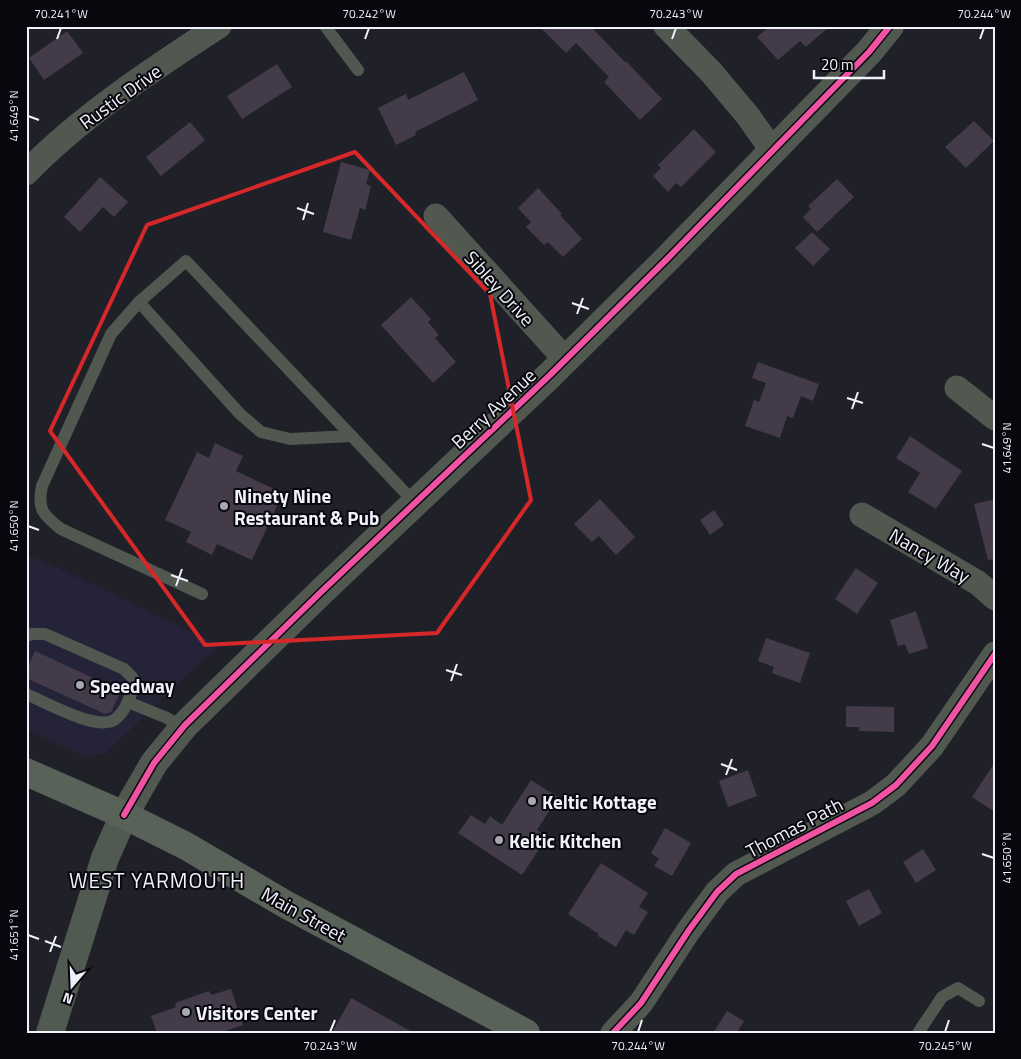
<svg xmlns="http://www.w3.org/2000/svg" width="1021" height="1059" font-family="'Titillium Web',sans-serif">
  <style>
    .built { fill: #242338 }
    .building { fill: #433a4a }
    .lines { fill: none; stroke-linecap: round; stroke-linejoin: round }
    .service { stroke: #505850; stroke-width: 12 }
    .minor { stroke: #505850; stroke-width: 25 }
    .tertiary { stroke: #505850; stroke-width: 28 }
    .secondary { stroke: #515a51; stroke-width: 28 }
    .primary { stroke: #586258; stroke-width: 28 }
    .cycleway-casing { stroke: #08070e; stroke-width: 9 }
    .cycleway { stroke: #f153a3; stroke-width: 6 }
    .marked { fill: none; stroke: #d62828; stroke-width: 4; stroke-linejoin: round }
    .ticks { fill: none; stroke: #f1f1fc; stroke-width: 2 }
    .poi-dot { fill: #a8a8b2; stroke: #08070e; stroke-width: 2 }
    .labels { text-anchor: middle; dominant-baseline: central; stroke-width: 4; stroke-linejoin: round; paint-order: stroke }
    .street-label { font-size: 19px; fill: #f1f1fc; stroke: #08070e }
    .poi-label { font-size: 19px; font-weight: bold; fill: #f1f1fc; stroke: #08070e; text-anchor: start }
    .quarter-label { font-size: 21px; letter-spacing: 1px; fill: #f1f1fc; stroke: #08070e }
    .neatline { fill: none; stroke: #f1f1fc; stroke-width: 2 }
    .ticks-label { font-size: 12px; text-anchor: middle; fill: #f1f1fc }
  </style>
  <rect width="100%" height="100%" fill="#202028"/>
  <path class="built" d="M26,553L219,645L107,752L88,758L26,730Z"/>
  <g class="building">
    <path d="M539,26H592L591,27L625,62L626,61L662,99L640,120L604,82L609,77L576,43L566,53Z"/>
    <path d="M770,26H830L806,47L800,41L778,60L757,37Z"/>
    <path d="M67,31L83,53L44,80L29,58Z"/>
    <path d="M277,64L292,87L242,119L227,96Z"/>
    <path d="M464,72L478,100L415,132L416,135L396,145L378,108L406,94L408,100Z"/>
    <path d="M974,121L994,141L966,168L945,147Z"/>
    <path d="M190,122L205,140L161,176L146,157Z"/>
    <path d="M694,129L716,152L681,187L676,183L668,192L653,176L661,168L658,165Z"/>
    <path d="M341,162L370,170L366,184L371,186L365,210L360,208L351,240L323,232Z"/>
    <path d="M100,177L128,202L114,217L103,207L80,232L64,217Z"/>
    <path d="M837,179L854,197L817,232L803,217L811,209L808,206Z"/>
    <path d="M538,188L562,214L560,215L582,239L563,257L548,242L544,245L526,227L531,222L518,208Z"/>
    <path d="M812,232L830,249L813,266L795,248Z"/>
    <path d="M411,297L431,319L428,322L439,335L435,338L456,362L433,383L381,325Z"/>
    <path d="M758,362L819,384L813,401L801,396L793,418L787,416L780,438L745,426L754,400L759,402L766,383L752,378Z"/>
    <path d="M910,436L962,471L936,509L908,492L920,473L896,458Z"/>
    <path d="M215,443L243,456L236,471L283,493L252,560L217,544L212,555L186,542L191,532L165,520L197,452L209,458Z"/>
    <path d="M600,499L635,537L616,555L599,536L592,542L574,524Z"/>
    <path d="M995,499V559L988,560L974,504Z"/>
    <path d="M714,510L724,525L710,535L700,520Z"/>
    <path d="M856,568L878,583L857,614L835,599Z"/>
    <path d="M916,611L928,648L909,654L905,644L898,646L890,620Z"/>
    <path d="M766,638L810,653L800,683L772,673L774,667L758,661Z"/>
    <path d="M35,651L121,691L111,712L105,714L26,678V671Z"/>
    <path d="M846,706L894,707V732L859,731V727H846Z"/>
    <path d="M995,762V812L972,797Z"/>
    <path d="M748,770L757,796L728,807L719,781Z"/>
    <path d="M531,780L558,797L537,830L547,837L522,875L458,833L471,815L485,824L490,816L502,825Z"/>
    <path d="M665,828L691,843L672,876L654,866L659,859L651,853Z"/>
    <path d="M923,849L936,870L916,883L903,862Z"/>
    <path d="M601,863L648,893L639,907L648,912L634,935L626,930L616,947L598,936L599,934L568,914Z"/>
    <path d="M869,889L882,913L859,926L846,901Z"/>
    <path d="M231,989L243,1025L219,1033H157L151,1016L176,1007L175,1003L209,991L211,995Z"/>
    <path d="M351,998L414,1033H332Z"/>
    <path d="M727,1011L744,1021L737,1033H713Z"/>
  </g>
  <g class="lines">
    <g class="service">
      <path d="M325,26L358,70"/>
      <path d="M139,302L240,414L261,432L290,439L352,436"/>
      <path d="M202,594L61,529C43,515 37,509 42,486L111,334L139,302L186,261L415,503"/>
      <path d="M26,636L32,634H45L124,669L132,677L135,683C130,696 126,712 114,720C96,731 45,702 26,694"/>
      <path d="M128,702L167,718L183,728"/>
      <path d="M918,1033L942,997L958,988L979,1001"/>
    </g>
    <g class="minor">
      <path d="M666,26L711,72L748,116L772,150"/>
      <path d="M26,173C79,118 154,68 219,26"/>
      <path d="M436,216L565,359"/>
      <path d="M957,388L995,418"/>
      <path d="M862,515L978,583L995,598"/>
      <path d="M613,1033L641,1003L689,930L717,892L736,874L872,803L896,785L932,746L995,654"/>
    </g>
    <path class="tertiary" d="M124,815L154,763L185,725L321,592L550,375L667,259L869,52L890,26"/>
    <path class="secondary" d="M50,1033L105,858L124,815"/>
    <path class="primary" d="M26,772L124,815L186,846L285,904L526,1033"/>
    <defs>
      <g id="cycleway">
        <path d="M124,815L154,763L185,725L321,592L550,375L667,259L869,52L890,26"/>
        <path d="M613,1033L641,1003L689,930L717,892L736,874L872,803L896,785L932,746L995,654"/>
      </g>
    </defs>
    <use href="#cycleway" class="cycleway-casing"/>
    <use href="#cycleway" class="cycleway"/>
  </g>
  <path class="marked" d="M355,152L490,294L531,500L437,633L205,645L50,431L147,225Z"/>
  <path class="ticks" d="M57,39L61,28M365,39L369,28M672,39L676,28M980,39L984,28M28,116L39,120M297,208L314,214M303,220L308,203M572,303L589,309M577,314L583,298M847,398L863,403M852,409L858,392M982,444L994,448M28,526L39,530M171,575L188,581M176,586L182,569M446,670L462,675M451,681L457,664M721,764L737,770M726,775L732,759M982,854L994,858M28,935L39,939M45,941L61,947M50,952L56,936M330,1032L335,1020M638,1032L642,1020M945,1032L949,1020"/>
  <g class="poi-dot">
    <circle cx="224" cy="506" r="5"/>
    <circle cx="80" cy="685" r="5"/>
    <circle cx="532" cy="801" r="5"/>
    <circle cx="499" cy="840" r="5"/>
    <circle cx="186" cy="1012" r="5"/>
  </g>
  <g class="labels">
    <g class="street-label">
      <text transform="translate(120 96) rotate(-36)">Rustic Drive</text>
      <text transform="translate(500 288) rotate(48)">Sibley Drive</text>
      <text transform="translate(493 408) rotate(-43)">Berry Avenue</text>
      <text transform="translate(930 555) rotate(30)">Nancy Way</text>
      <text transform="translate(794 827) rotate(-28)">Thomas Path</text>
      <text transform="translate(304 914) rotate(29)">Main Street</text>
    </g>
    <g class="poi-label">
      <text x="234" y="495">Ninety Nine<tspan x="234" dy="22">Restaurant &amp; Pub</tspan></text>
      <text x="90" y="685">Speedway</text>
      <text x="542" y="801">Keltic Kottage</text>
      <text x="509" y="840">Keltic Kitchen</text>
      <text x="196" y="1012">Visitors Center</text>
    </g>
    <g class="quarter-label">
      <text x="157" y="880">WEST YARMOUTH</text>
    </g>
  </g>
  <rect width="1021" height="1059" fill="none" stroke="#08070e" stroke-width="55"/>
  <g transform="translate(72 986) rotate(199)" stroke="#08070e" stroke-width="4" paint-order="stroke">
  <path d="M0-4L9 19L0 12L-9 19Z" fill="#f1f1fc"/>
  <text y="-8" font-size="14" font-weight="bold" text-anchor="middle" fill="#f1f1fc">N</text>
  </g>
  <path d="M814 70v8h70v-8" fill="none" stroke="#f1f1fc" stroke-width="2.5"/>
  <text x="821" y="70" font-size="15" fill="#f1f1fc" stroke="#08070e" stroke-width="4" paint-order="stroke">20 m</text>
  <rect x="28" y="28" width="966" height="1004" class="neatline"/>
  <g class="ticks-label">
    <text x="61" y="18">70.241°W</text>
    <text x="369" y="18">70.242°W</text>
    <text x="676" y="18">70.243°W</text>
    <text x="984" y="18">70.244°W</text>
    <text transform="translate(14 116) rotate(-90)" y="4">41.649°N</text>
    <text transform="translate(1007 448) rotate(-90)" y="4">41.649°N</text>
    <text transform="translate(14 526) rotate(-90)" y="4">41.650°N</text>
    <text transform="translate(1007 858) rotate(-90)" y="4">41.650°N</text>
    <text transform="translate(14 935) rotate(-90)" y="4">41.651°N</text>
    <text x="330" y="1050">70.243°W</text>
    <text x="638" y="1050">70.244°W</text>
    <text x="945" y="1050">70.245°W</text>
  </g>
</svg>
